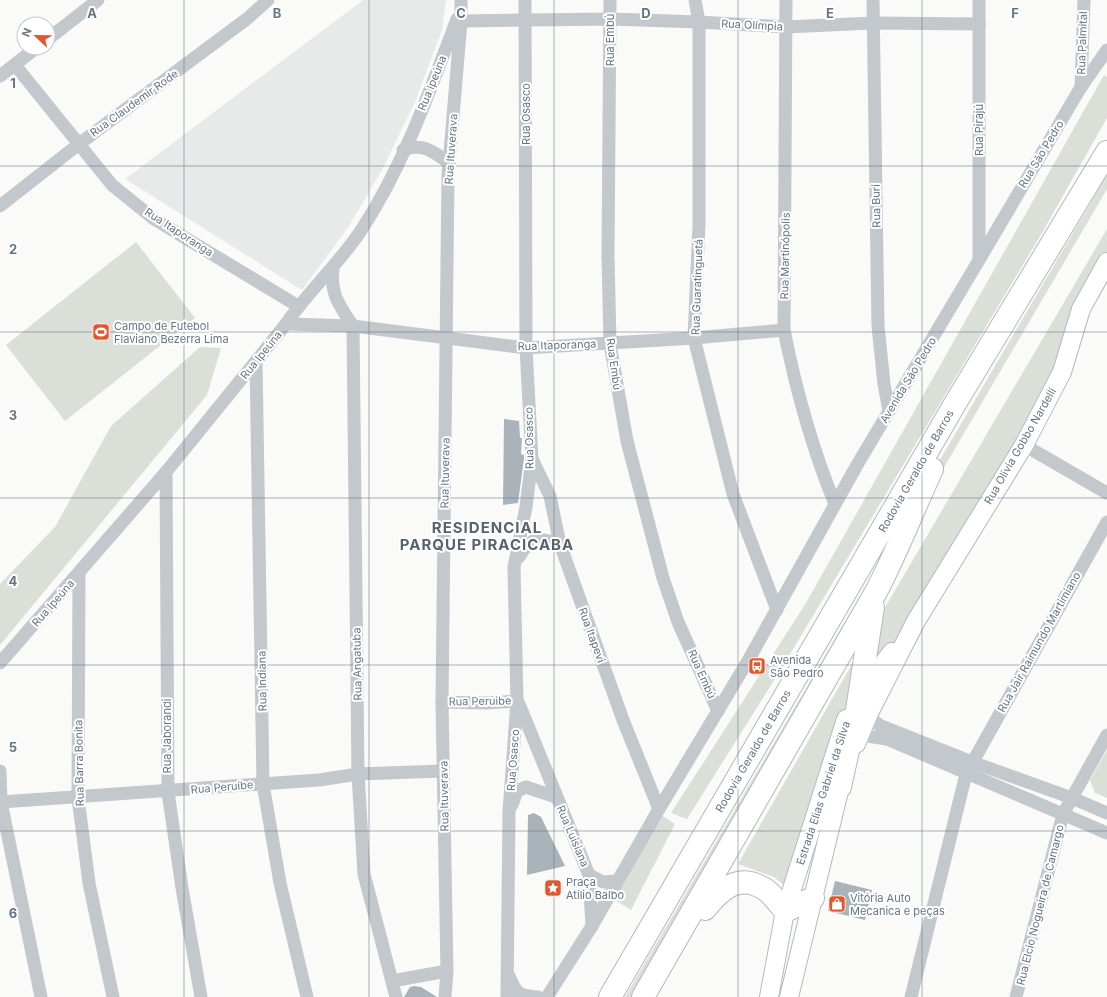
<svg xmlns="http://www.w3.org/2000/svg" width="1107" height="997" font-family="Inter,sans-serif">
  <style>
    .built { fill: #e8e9e9 }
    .green { fill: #dadfd7 }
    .building { fill: #aab3b9 }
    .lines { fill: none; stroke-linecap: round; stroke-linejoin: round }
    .secondary-casing { stroke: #b3babf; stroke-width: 20 }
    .highway-casing { stroke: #b4b9bd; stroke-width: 24 }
    .street { stroke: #c3c8cc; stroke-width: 13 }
    .secondary { stroke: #fff; stroke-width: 18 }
    .highway { stroke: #fff; stroke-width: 22 }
    .grid { fill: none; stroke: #657683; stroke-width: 1; stroke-opacity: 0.55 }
    .labels { text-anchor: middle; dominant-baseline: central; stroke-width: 4; stroke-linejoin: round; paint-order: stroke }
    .street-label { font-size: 11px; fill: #657683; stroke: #fff }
    .poi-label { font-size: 11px; fill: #657683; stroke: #fff; text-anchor: start }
    .district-label { font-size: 15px; font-weight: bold; letter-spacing: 1px; fill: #57646e; stroke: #fff }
    .grid-label { font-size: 13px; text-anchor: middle; font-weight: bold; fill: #657683; stroke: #fff; stroke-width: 4; stroke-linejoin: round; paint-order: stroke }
  </style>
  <rect width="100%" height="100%" fill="#fafaf8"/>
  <path class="built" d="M363,0H446L442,30L415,102L382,170L349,226L302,290L125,179Z"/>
  <g class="green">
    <path d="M1104,75L1107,77V118L1039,238L783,666L687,819L671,813L806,603Z"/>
    <path d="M1107,175V189L634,997H625Z"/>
    <path d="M1107,229V251L1082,295L1051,381L909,621L886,655L873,660L880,616Z"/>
    <path d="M136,242L195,318L65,421L6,345Z"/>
    <path d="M200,347L221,348L207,395L0,645V584L55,527L111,426Z"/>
    <path d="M856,657L853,690L833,735L789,889L774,877L738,864Z"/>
    <path d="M1107,750V798L1095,793L1090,780Z"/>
    <path d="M660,814L675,824L631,910L612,898Z"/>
  </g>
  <g class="building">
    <path d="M504,419L519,421L520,438H522L521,454L524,455V458L518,503L503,505Z"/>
    <path d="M534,813L541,817L565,866L527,875L528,815Z"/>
    <path d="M835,881L872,890L865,920L828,911Z"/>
    <path d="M414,986L421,987L437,997H404L410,987Z"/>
  </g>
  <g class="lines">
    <defs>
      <g id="secondary">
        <path d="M859,695L892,652"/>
        <path d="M856,744L868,715L916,621L1024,445L1062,372L1081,309L1107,262"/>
        <path d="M769,997L785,911L846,719"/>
        <path d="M789,997L840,787L844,776"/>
      </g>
      <g id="highway">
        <path d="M840,787L857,710L873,607"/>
        <path d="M705,909C721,889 739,872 766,890C773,895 779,904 785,911L813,898"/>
        <path d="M610,997L956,402L1107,152"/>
        <path d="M643,997L876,592C897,552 913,510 932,469"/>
      </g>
    </defs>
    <use href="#secondary" class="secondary-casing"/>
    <use href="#highway" class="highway-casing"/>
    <g class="street">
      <path d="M610,0L608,256L610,344L627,441L663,578L678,622L718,711"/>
      <path d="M695,0L699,22V225L694,338L733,494L777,610"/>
      <path d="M786,0L784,330C796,390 812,448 835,504"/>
      <path d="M873,0L878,326L884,384L889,411"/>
      <path d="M461,21L610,19L699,22L786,27L872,23L979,24"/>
      <path d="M48,39L98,0"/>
      <path d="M15,65L112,185L154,219L298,306"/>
      <path d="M0,76L36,48"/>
      <path d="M1081,87L1084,0"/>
      <path d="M403,150C422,142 434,152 449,163"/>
      <path d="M0,206L79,144L248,18L268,0"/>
      <path d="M979,258V0"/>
      <path d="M333,268C330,294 339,305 353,326L358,774L364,874L396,997"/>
      <path d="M286,324L353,326L526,348L694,338L784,330"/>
      <path d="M256,361L263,784L280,883L307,997"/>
      <path d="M1024,445L1107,493"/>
      <path d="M532,459L550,496L560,544L623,720L659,809"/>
      <path d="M166,472L168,792L182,888L201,997"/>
      <path d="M519,557C532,535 537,538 560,544"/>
      <path d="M79,574L78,798L89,883L113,997"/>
      <path d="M0,663L166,472L286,324C309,290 340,263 362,229C404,165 430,90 457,19"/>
      <path d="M442,702L485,703L517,701"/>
      <path d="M519,704L589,875L592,926"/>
      <path d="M868,715L879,725L972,762L1072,798L1107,813"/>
      <path d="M860,735L887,739L1107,833"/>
      <path d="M0,771L1,802L41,997"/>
      <path d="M1,802L319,780L358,774L443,771"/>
      <path d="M512,805L517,791L526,787L556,797"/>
      <path d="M589,875L603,882L617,881"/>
      <path d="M509,976C516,993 518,996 538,997"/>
      <path d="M392,981L447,971"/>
      <path d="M445,997L447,971L442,702L448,176L461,21V0"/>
      <path d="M507,997L509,812L517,701L514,567L526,507L532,459L526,348L525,0"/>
      <path d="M547,997L592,926L659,809L749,659L857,465L979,260L1081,87L1107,50"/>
      <path d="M911,997L966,774L1107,522"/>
      <path d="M1016,997L1063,814L1107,735"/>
    </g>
    <use href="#secondary" class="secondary"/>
    <use href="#highway" class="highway"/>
  </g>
  <path class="grid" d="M184,0V997M369,0V997M554,0V997M738,0V997M922,0V997M0,166H1107M0,332H1107M0,498H1107M0,665H1107M0,831H1107"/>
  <defs>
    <symbol id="stadium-square" viewBox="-11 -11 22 22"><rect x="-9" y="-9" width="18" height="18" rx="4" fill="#e4572e" stroke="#fff"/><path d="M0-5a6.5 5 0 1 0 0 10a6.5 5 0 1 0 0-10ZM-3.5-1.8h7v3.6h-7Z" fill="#fff"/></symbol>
    <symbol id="bus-square" viewBox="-11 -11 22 22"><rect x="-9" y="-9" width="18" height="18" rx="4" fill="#e4572e" stroke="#fff"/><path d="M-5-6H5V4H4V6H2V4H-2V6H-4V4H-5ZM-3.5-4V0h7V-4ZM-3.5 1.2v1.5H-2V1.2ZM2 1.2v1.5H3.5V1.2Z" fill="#fff"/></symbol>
    <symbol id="sight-square" viewBox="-11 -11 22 22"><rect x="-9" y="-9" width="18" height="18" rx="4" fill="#e4572e" stroke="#fff"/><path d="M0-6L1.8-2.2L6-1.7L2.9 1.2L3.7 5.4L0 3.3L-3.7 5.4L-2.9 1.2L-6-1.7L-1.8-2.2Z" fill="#fff"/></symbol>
    <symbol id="shop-square" viewBox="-11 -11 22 22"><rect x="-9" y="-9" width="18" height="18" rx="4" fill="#e4572e" stroke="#fff"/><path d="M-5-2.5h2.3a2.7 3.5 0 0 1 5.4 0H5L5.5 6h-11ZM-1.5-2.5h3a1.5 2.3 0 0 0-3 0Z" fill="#fff"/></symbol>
  </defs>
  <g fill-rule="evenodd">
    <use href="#stadium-square" x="91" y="322" width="20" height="20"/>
    <use href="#bus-square" x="747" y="656" width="20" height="20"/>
    <use href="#sight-square" x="543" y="878" width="20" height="20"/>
    <use href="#shop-square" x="827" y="894" width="20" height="20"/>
  </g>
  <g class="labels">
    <g class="street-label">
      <text transform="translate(752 25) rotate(3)">Rua Olímpia</text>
      <text transform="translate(610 40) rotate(-90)">Rua Embú</text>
      <text transform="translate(1082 43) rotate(-88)">Rua Palmital</text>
      <text transform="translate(432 83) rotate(-68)">Rua Ipeúna</text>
      <text transform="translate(134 103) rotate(-36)">Rua Claudemir Rode</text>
      <text transform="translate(526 114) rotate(-90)">Rua Osasco</text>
      <text transform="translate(979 130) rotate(-90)">Rua Pirajú</text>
      <text transform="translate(451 149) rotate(-86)">Rua Ituverava</text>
      <text transform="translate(1041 154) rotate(-59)">Rua São Pedro</text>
      <text transform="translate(876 206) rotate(-91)">Rua Buri</text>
      <text transform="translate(179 232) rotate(33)">Rua Itaporanga</text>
      <text transform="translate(785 256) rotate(-89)">Rua Martinópolis</text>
      <text transform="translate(697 287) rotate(-88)">Rua Guaratinguetá</text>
      <text transform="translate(557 345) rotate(-2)">Rua Itaporanga</text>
      <text transform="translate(261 355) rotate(-51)">Rua Ipeúna</text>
      <text transform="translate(614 364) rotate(82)">Rua Embú</text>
      <text transform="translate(908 380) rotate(-59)">Avenida São Pedro</text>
      <text transform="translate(529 438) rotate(-91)">Rua Osasco</text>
      <text transform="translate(1020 446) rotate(-60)">Rua Olivia Gobbo Nardelli</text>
      <text transform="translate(916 471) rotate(-60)">Rodovia Geraldo de Barros</text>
      <text transform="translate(445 473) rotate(-89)">Rua Ituverava</text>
      <text transform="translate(53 603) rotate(-49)">Rua Ipeúna</text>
      <text transform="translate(592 635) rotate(70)">Rua Itapevi</text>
      <text transform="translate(1039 642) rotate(-61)">Rua Jair Raimundo Martimiano</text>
      <text transform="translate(357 664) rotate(-91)">Rua Angatuba</text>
      <text transform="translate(702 674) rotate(66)">Rua Embú</text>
      <text transform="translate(262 681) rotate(-91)">Rua Indiana</text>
      <text transform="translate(480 701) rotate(-1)">Rua Peruibe</text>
      <text transform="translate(167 736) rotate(-90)">Rua Jaborandi</text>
      <text transform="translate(753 751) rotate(-60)">Rodovia Geraldo de Barros</text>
      <text transform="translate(513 760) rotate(-86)">Rua Osasco</text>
      <text transform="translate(79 763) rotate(-91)">Rua Barra Bonita</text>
      <text transform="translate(222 787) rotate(-5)">Rua Peruíbe</text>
      <text transform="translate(823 793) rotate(-72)">Estrada Elias Gabriel da Silva</text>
      <text transform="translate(444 796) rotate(-91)">Rua Ituverava</text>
      <text transform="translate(573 836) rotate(67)">Rua Luisiana</text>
      <text transform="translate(1040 905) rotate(-76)">Rua Elcio Nogueira de Camargo</text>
    </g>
    <g class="poi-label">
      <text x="114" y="326">Campo de Futebol<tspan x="114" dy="13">Flaviano Bezerra Lima</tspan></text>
      <text x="770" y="660">Avenida<tspan x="770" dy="13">São Pedro</tspan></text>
      <text x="566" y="882">Praça<tspan x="566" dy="13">Atílio Balbo</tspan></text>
      <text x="850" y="898">Vitória Auto<tspan x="850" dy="13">Mecanica e peças</tspan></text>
    </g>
    <g class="district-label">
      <text x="487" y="527">RESIDENCIAL<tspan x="487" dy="17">PARQUE PIRACICABA</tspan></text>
    </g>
  </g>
  <g class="grid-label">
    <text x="92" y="18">A</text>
    <text x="277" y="18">B</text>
    <text x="461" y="18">C</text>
    <text x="646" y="18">D</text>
    <text x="830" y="18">E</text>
    <text x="1015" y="18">F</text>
    <text x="13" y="88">1</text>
    <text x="13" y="254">2</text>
    <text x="13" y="420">3</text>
    <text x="13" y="586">4</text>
    <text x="13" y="752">5</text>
    <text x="13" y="918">6</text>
  </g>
  <g transform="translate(36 36) rotate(292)"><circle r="19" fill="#ffffff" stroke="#c1c8cd"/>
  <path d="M0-3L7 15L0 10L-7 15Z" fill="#e4572e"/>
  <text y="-6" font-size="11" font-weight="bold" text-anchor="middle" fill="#657683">N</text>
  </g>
</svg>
